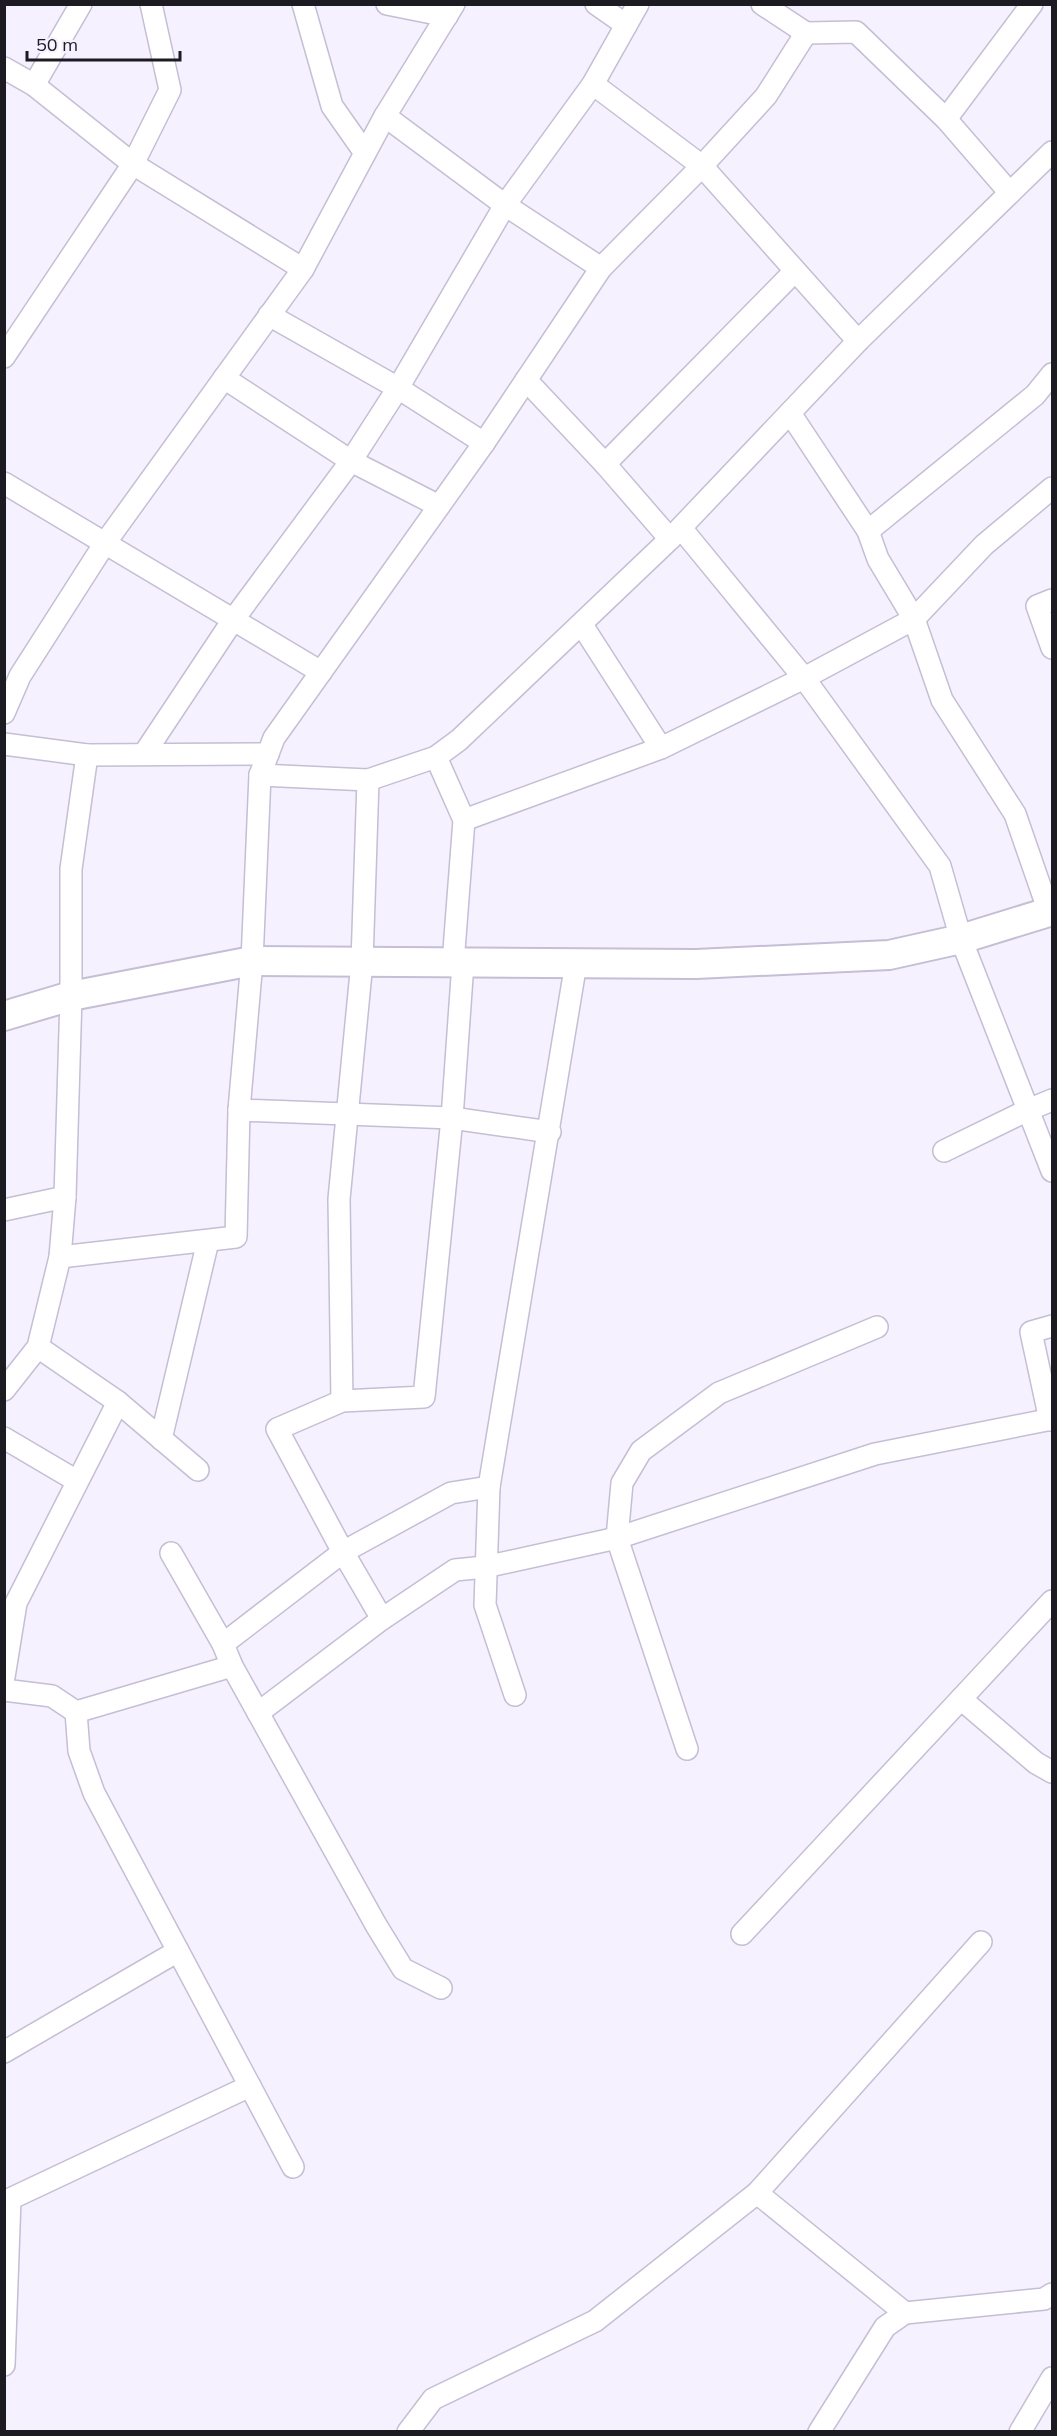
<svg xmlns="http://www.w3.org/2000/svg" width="1057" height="2436" font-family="Mulish,sans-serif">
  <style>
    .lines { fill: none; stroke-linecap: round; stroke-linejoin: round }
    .street-casing { stroke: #c5bed4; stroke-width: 24 }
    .secondary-casing { stroke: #c5bed4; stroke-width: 32 }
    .street { stroke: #fff; stroke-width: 21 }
    .secondary { stroke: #fff; stroke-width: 28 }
  </style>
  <rect width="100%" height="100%" fill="#f6f1ff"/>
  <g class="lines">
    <defs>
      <g id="street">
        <path d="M303,4L332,106L365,153"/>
        <path d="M387,4L447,16L446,5"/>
        <path d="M596,4L626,25"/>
        <path d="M762,4L806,33L856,32L946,119L1010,193"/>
        <path d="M4,68L34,85L133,164L303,269"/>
        <path d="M593,84L702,166L858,341"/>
        <path d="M34,85L81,4"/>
        <path d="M385,116L505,205L601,268"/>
        <path d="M946,119L1032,4"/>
        <path d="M269,315L398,388L484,443"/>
        <path d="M4,357L133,164L170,90L151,4"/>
        <path d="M224,378L351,461L439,506"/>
        <path d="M526,380L605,464L670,539"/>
        <path d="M790,413L868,531L878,559L914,619L942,700L1015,814L1049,912"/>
        <path d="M605,464L795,271"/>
        <path d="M4,483L321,672"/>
        <path d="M681,528L804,678L940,866L961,939L1052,1171"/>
        <path d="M868,531L1035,395L1052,374"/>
        <path d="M1052,600L1037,606L1052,648"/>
        <path d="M582,625L661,748"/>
        <path d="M4,713L20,676L105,543L303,269L385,116L454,4"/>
        <path d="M4,744L87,755L268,754"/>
        <path d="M144,754L233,620L351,461L398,388L505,205L593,84L638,4"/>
        <path d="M436,757L464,820L453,963"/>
        <path d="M260,775L368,780L436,757L459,740L670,539L858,341L1052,152"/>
        <path d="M464,820L661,748L804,678L914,619L984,545L1052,488"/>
        <path d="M239,1110L452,1118L550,1132"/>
        <path d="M944,1151L1028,1110L1052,1100"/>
        <path d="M4,1210L65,1197"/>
        <path d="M60,1257L236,1237L239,1110L252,961L260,775L274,738L484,443L601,268L702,166L766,96L806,33"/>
        <path d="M38,1347L118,1402L198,1470"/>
        <path d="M4,1390L38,1347L60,1257L65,1197L71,996V869L87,755"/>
        <path d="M342,1401L339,1199L362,962L368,780"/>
        <path d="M1050,1420L1031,1332L1052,1326"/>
        <path d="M4,1438L77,1481"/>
        <path d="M161,1439L208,1241"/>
        <path d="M171,1553L223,1644L232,1666L376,1925L403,1969L441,1988"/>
        <path d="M382,1619L343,1552L277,1429L342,1401L424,1397L452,1118L463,963"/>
        <path d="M223,1644L343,1552L451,1493L489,1487"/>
        <path d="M232,1666L76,1712L79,1751L94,1793L293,2167"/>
        <path d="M4,1677L16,1603L118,1402"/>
        <path d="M4,1690L52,1696L76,1712"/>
        <path d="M515,1695L485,1605L489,1487L576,963"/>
        <path d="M961,1699L1036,1763L1052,1772"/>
        <path d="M258,1713L382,1619L455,1570L485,1567L617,1538L875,1454L1052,1419"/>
        <path d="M687,1749L617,1538L622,1483L641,1451L719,1393L877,1327"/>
        <path d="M742,1934L1052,1601"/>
        <path d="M4,2052L178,1951"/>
        <path d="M757,2193L905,2313"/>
        <path d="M4,2365L10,2199L250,2086"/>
        <path d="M408,2432L433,2399L595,2321L757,2193L981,1942"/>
        <path d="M819,2432L885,2327L905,2313L1044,2299L1052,2294"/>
        <path d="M1020,2432L1052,2378"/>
      </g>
      <path id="secondary" d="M4,1016L71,996L252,961L696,964L889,955L961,939L1052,911"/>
    </defs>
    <use href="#street" class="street-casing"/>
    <use href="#secondary" class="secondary-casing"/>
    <use href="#street" class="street"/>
    <use href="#secondary" class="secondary"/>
  </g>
  <rect width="1057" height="2436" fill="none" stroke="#1d1b22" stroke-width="12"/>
  <path d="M27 51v9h153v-9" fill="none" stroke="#1d1b22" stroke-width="3"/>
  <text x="36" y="51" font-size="18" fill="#1d1b22" stroke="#f6f1ff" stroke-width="4.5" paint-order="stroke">50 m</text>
</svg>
